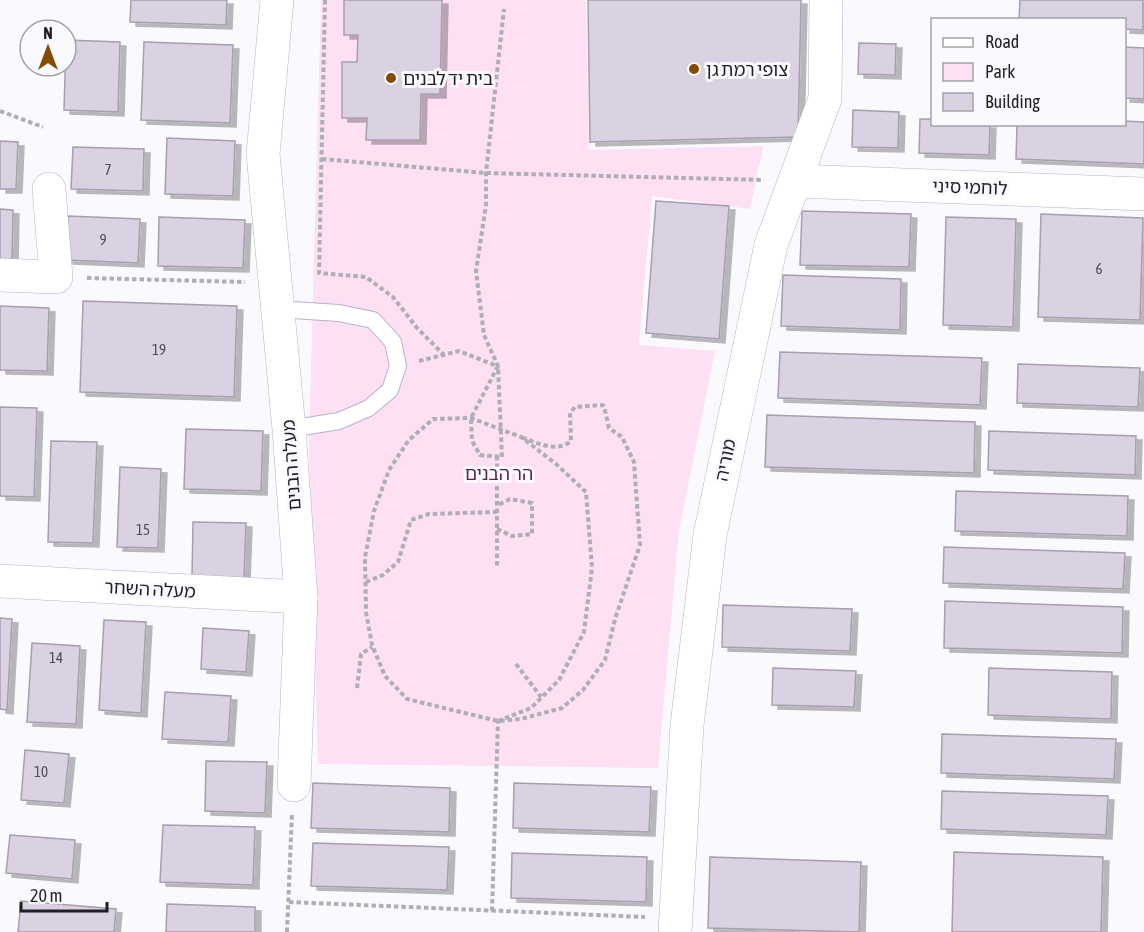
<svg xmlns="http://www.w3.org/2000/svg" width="1144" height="932" font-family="'Asap Condensed','Noto Sans Hebrew',sans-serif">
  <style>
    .green { fill: #fde0f4 }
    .building { fill: #dad2e2; stroke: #a79eae; stroke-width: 1.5; filter: url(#shadow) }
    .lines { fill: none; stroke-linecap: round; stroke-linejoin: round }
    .service-casing { stroke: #b2b4c5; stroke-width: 18 }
    .minor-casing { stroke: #b2b4c5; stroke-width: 34 }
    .path { stroke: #aeaeb3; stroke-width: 4; stroke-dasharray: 4.5 3; stroke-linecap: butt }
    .service { stroke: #fff; stroke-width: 16 }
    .minor { stroke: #fff; stroke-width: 33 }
    .poi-dot { fill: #844a00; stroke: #fafafe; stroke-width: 2 }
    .labels { text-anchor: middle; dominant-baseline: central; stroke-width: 6; stroke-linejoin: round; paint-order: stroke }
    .number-label { font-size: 15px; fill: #4e4c55 }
    .poi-label { font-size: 18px; fill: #1f1f26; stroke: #fafafe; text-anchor: start }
    .street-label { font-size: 18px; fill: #1f1f26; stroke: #fafafe }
    .park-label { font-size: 18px; fill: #55274a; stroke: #fafafe }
  </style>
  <defs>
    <filter id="shadow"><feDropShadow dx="6" dy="4" stdDeviation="0" flood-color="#0004"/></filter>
  </defs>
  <rect width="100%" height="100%" fill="#fafafe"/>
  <path class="green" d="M321,0H586L589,150L763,146L750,209L652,196L639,345L715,351L679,530L658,768L318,764L309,442Z"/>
  <g class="building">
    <path d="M131,0H227L226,25L130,22Z"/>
    <path d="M344,0H442L440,94H421L420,140H366L367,118H342V62H357L358,35H344Z"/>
    <path d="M588,0H801L798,137L590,142Z"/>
    <path d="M1020,0H1143V30L1124,29V20H1019Z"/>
    <path d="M66,40L120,42L118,112L64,110Z"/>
    <path d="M144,42L233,45L230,123L141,120Z"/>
    <path d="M859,43L896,44L895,75L858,74Z"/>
    <path d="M1124,47L1144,48V99L1124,98Z"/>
    <path d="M853,110L899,112L898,148L852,147Z"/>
    <path d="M920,119H932V124H990L989,155L919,153Z"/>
    <path d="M1124,121L1144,122V164L1016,159L1017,124H1124Z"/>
    <path d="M167,138L235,141L233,196L165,194Z"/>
    <path d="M0,141L18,142L16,189H0Z"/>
    <path d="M73,147L144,149L143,191L71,189Z"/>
    <path d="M656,201L729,206L719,339L646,333Z"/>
    <path d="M0,209L13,210L12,260L0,259Z"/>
    <path d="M802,211L911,214L909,267L800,265Z"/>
    <path d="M1041,214L1143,218L1140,320L1038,317Z"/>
    <path d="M68,216L140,219L138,263L67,260Z"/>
    <path d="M159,217L245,220L243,268L158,266Z"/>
    <path d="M946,217L1016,219L1013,327L943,325Z"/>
    <path d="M783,275L901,279L900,330L781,326Z"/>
    <path d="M83,301L237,306L234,397L80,392Z"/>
    <path d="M0,306L49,308L47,371L0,370Z"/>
    <path d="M780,352L982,358L980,405L778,398Z"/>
    <path d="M1018,364L1140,368L1138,407L1017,403Z"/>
    <path d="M0,407L37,408L34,497L0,496Z"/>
    <path d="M767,415L975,422L974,473L765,467Z"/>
    <path d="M186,429L263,431L261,491L184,489Z"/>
    <path d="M989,431L1136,436L1135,475L988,470Z"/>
    <path d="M51,441L97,442L93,543L48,542Z"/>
    <path d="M120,467L161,469L158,548L117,547Z"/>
    <path d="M956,491L1128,496L1127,536L955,531Z"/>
    <path d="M193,522L246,523L244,578L192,577Z"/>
    <path d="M944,547L1125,553L1123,589L943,583Z"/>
    <path d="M945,601L1123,607L1122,653L944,648Z"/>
    <path d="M723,605L852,609L850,651L722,647Z"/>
    <path d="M0,618L12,619L7,710L0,709Z"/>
    <path d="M104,620L146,622L141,713L99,710Z"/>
    <path d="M203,628L249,631L246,672L201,669Z"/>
    <path d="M32,643L80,646L76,724L27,722Z"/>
    <path d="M773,668L856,671L854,707L772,705Z"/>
    <path d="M989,668L1112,672L1111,719L988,715Z"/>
    <path d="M165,692L231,696L228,742L162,739Z"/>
    <path d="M942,734L1116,739L1114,779L941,773Z"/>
    <path d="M25,750L69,754L64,803L21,800Z"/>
    <path d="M206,761L267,762L265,813L205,811Z"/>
    <path d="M313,783L450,788L449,832L311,828Z"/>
    <path d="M514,783L651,787L649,832L513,828Z"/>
    <path d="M942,791L1108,796L1106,835L941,829Z"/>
    <path d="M163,825L255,827L253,885L160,882Z"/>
    <path d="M10,835L75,840L72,879L6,873Z"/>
    <path d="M313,843L449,847L447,890L311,886Z"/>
    <path d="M954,852L1103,857L1101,932H952Z"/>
    <path d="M512,853L647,857L646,902L511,898Z"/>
    <path d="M710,857L861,862L859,932L708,928Z"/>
    <path d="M21,901L116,909L114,932H18Z"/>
    <path d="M167,904L255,907V932H166Z"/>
  </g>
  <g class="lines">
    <defs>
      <path id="service" d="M277,309L339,313L373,320L393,342L398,366L390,390L369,408L339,421L289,429"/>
      <g id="minor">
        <path d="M277,0L263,154L289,429L301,597L294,785"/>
        <path d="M796,181L1144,194"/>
        <path d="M0,275L56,277L49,189"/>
        <path d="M0,581L301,597"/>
        <path d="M675,932L687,725L710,535L771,245L825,99L826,0"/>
      </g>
    </defs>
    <use href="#service" class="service-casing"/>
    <use href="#minor" class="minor-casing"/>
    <g class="path">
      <path d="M325,0L319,273L366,277L393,297L417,328L444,355"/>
      <path d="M0,111L43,127"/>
      <path d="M322,159L486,173L764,180"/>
      <path d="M87,278L245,282"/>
      <path d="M419,361L459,351L497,366"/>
      <path d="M498,366L471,418L472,441L480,455L502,457L498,366L484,335L476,271L486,205V173L504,9"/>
      <path d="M497,456V566"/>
      <path d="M497,529L512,536L532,534V503L510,499L498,505"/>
      <path d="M366,582L383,575L398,562L411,520L429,514L497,512"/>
      <path d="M516,664L541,697"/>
      <path d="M357,688L361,654L372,647"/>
      <path d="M498,721L531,708L559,680L584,632L592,568L586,492L556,464L521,437L471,418L433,419L408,441L389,470L374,511L365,557L366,612L372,645L385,676L407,699L498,721L521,719L562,708L583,690L605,660L615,619L640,545L634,462L622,437L609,428L604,406L602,405L575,407L570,413L571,441C557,453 537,443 521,437"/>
      <path d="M289,902L645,917"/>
      <path d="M492,911L498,721"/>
      <path d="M287,932L292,813"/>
    </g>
    <use href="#service" class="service"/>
    <use href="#minor" class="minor"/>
  </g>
  <g class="poi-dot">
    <circle cx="694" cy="69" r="6"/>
    <circle cx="391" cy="78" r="6"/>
  </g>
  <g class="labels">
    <g class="number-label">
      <text x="108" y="169">7</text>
      <text x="103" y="239">9</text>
      <text x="1099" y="268">6</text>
      <text x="159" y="349">19</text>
      <text x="143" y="529">15</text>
      <text x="56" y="657">14</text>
      <text x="41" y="771">10</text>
    </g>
    <g class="poi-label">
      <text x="706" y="69">צופי רמת גן</text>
      <text x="403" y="78">בית יד לבנים</text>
    </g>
    <g class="street-label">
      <text transform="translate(970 187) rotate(2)">לוחמי סיני</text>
      <text transform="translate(725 460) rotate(-78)">מוריה</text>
      <text transform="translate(291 465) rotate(-94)">מעלה הבנים</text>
      <text transform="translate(150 589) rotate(3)">מעלה השחר</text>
    </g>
    <g class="park-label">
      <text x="499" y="473">הר הבנים</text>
    </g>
  </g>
  <rect x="931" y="18" width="195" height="108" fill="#fafafe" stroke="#a2a2a8" stroke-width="1.5"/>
  <rect x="943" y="38" width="30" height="9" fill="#ffffff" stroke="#a2a2a8" stroke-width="1.5"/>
  <text x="985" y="48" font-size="18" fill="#1f1f26">Road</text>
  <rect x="943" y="63" width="30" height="18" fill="#fde0f4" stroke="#a2a2a8" stroke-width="1.5"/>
  <text x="985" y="78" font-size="18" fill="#1f1f26">Park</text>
  <rect x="943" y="93" width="30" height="18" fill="#dad2e2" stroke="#a2a2a8" stroke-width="1.5"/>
  <text x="985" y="108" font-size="18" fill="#1f1f26">Building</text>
  <g transform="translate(48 48)"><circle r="28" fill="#fafafe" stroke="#a2a2a8" stroke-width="1.5"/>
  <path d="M0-4.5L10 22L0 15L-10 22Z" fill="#844a00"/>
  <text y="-9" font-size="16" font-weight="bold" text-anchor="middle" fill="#1f1f26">N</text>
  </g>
  <path d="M21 902v9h86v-9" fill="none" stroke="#1f1f26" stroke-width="3"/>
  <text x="30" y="902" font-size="18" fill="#1f1f26" stroke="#fafafe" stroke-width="4.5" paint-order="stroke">20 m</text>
</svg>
